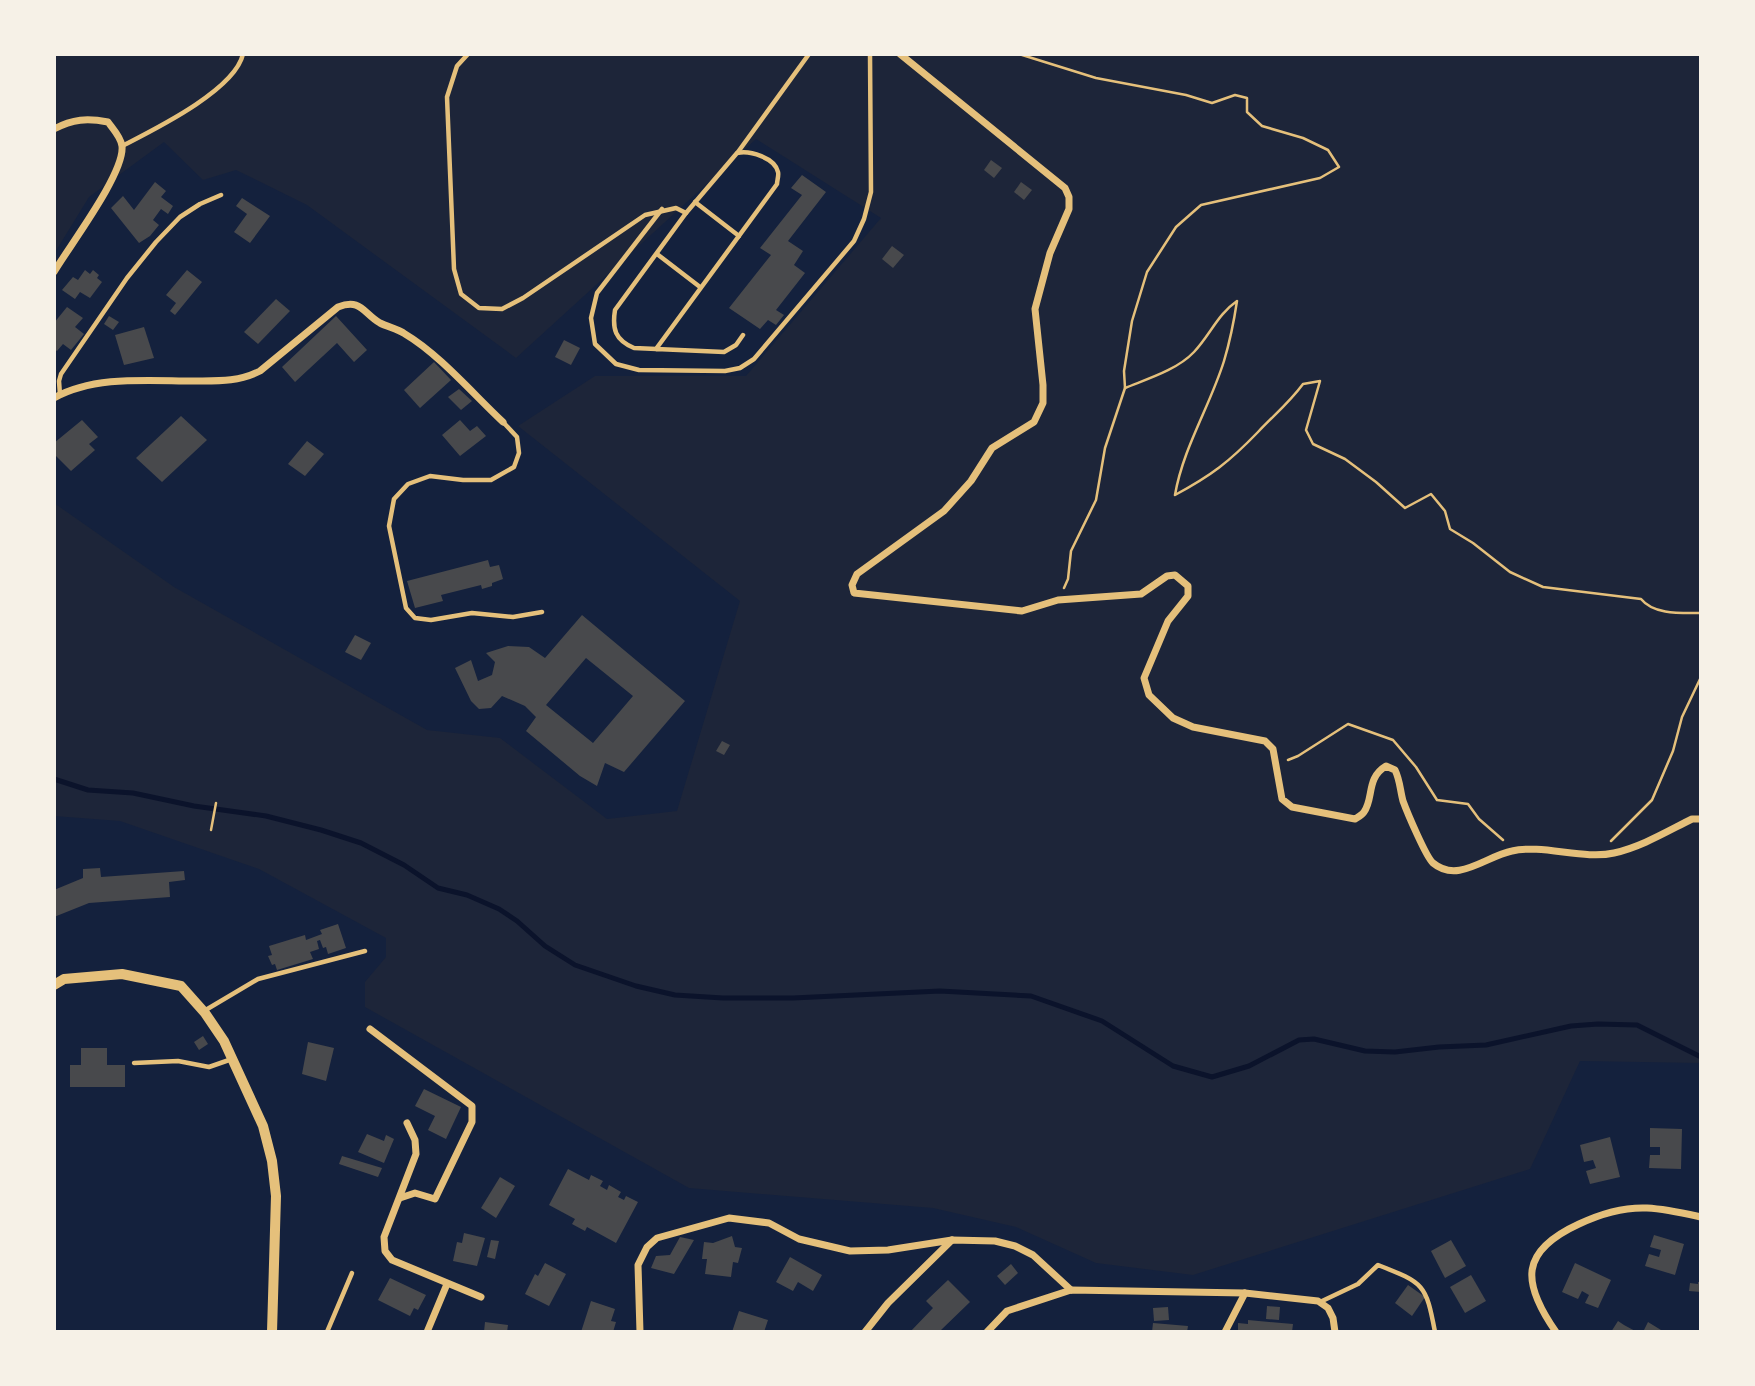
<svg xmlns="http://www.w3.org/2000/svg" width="1755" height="1386" font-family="Roboto,sans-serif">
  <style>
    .green { fill: #1d2539 }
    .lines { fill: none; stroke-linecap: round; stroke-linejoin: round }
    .stream { stroke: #0b132b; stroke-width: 5 }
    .building { fill: #48494c; fill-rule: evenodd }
    .path { stroke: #e5c07b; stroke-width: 2.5 }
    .service { stroke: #e5c07b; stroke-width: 4.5 }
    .minor { stroke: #e5c07b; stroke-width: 7 }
    .tertiary { stroke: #e5c07b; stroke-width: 10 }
  </style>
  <rect width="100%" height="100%" fill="#14213d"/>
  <path class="green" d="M54,54H1701V1063L1580,1061L1530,1169L1193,1275L1096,1263L1016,1227L933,1208L689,1188L365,1007V982L386,957V938L259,869L120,821L54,816V503L174,587L427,730L500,738L607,819L677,811L740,601L518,426L595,376H746L881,218L756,139L516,358L307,205L236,170L203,180L164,142L89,197L54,254Z"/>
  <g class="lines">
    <path class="stream" d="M54,779L88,790L133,793L194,806L266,816L321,830L361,843L404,865L438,888L467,895L499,909L517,921L545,946L575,965L636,986L675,995L723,998H793L940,991L1031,996L1102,1021L1173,1066L1212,1077L1249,1066L1299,1040L1314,1039L1365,1051L1395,1052L1439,1047L1486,1045L1571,1026L1598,1024L1637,1025L1701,1057"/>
  </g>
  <g class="building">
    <path d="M991,160L1002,168L994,178L984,170Z"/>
    <path d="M802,175L826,192L788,241L803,251L794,265L805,273L776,310L784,315L776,325L768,320L760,329L729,308L771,255L760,248L802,195L791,188Z"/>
    <path d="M155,182L166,191L161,197L173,206L168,214L161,209L153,220L159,225L150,236L139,243L111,208L123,196L134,210Z"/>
    <path d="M1021,182L1032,190L1024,200L1014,192Z"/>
    <path d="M242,198L270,216L250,243L234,232L247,214L236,206Z"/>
    <path d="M892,246L904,255L893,268L882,259Z"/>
    <path d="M85,270L90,274L93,270L99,275L97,278L102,282L90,298L80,292L75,299L62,290L73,277L78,280Z"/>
    <path d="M187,270L202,282L175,315L170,311L176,303L166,295Z"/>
    <path d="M276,299L290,311L258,344L244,332Z"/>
    <path d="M67,307L83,318L75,327L84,334L71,350L63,344L57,351L54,349V323Z"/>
    <path d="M109,316L119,322L113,330L104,324Z"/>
    <path d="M336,316L367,350L354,362L337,343L295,382L282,367Z"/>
    <path d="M144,327L154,358L124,365L115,335Z"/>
    <path d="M564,340L580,348L571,365L555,357Z"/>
    <path d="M434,362L451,380L420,408L404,390Z"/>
    <path d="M459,389L472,401L461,410L448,397Z"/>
    <path d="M181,416L207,440L162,482L136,458Z"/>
    <path d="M82,420L98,437L89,444L95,450L71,471L54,454V443Z"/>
    <path d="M460,420L470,431L477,426L486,436L460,456L442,435Z"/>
    <path d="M307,441L324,454L305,476L288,464Z"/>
    <path d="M488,560L490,567L499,565L503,579L492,583V586L482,589L481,585L441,595L443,601L415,608L407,581Z"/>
    <path d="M582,615L685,701L624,772L605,763L597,786L580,776L526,731L536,717L525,706L502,696L491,708L479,709L471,701L455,668L471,660L478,681L492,675L495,662L486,653L508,646L529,647L545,658ZM586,658L633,696L593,743L546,705Z"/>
    <path d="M355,635L371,643L361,660L345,652Z"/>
    <path d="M722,741L730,745L724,755L716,751Z"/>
    <path d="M100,868L101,877L184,871L185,880L169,882L170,897L89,903L54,917V890L83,878V869Z"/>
    <path d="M338,924L346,948L328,954L326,947L323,948L320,940L317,941L319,949L310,952L313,959L277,970L275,964L272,965L268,956L272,955L269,946L305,935L306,940L322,934L320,930Z"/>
    <path d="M203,1036L208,1044L199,1050L194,1042Z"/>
    <path d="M308,1042L334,1048L326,1081L302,1074Z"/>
    <path d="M81,1048H107V1065H125V1087H70V1065H81Z"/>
    <path d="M424,1089L461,1107L446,1139L428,1130L435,1116L415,1106Z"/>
    <path d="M1650,1128L1682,1129L1681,1169L1649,1168L1650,1155H1660V1147H1650Z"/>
    <path d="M367,1134L384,1141L386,1135L394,1139L384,1163L358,1152Z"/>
    <path d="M1610,1137L1620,1177L1590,1184L1586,1171L1596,1168L1593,1160L1584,1162L1580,1145Z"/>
    <path d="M342,1156L382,1168L378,1177L339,1164Z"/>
    <path d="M568,1169L589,1180L591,1175L603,1181L600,1186L607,1190L609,1185L621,1192L618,1197L624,1200L626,1196L638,1202L616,1243L587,1227L585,1231L572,1224L575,1219L549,1205Z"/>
    <path d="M500,1177L515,1186L496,1218L481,1208Z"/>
    <path d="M464,1233L485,1238L477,1266L453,1261L457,1242L462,1243Z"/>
    <path d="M1654,1235L1684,1244L1675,1275L1645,1266L1649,1254L1659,1257L1661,1250L1650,1247Z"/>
    <path d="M732,1236L735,1247L742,1248L738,1263L733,1262L731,1277L705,1274L707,1259H702L704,1242L713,1243Z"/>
    <path d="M680,1237L694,1240L674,1274L651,1268L656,1256L670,1255Z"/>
    <path d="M491,1240L499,1241L495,1259L487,1257Z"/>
    <path d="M1451,1240L1466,1266L1445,1278L1431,1251Z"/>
    <path d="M790,1257L822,1275L813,1291L798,1282L793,1291L776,1282Z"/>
    <path d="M545,1263L566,1274L549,1306L525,1294L535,1274L538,1276Z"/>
    <path d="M1575,1263L1611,1280L1598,1308L1585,1303L1589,1295L1582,1291L1578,1299L1562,1292Z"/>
    <path d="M1011,1264L1018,1273L1005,1285L997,1276Z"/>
    <path d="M1471,1275L1486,1301L1465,1313L1450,1287Z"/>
    <path d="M390,1278L426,1295L418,1310L414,1308L410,1316L378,1300Z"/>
    <path d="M948,1280L970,1302L941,1330L943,1332H910L933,1308L926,1301Z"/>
    <path d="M1698,1282H1701V1292L1689,1291L1690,1283L1698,1284Z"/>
    <path d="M1408,1285L1425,1297L1412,1316L1395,1303Z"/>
    <path d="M591,1301L615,1309L611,1321L616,1322L613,1332H581Z"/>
    <path d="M1267,1306L1280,1307L1279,1320L1266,1319Z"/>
    <path d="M1168,1307L1169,1320L1154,1321L1153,1308Z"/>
    <path d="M739,1311L768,1320L764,1332H732Z"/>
    <path d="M1248,1320L1293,1324L1292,1332L1238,1330V1323L1248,1324Z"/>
    <path d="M1618,1321L1624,1325L1637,1332H1611Z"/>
    <path d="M485,1322L508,1325L507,1332H484Z"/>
    <path d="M1648,1322L1661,1330L1660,1332H1643Z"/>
    <path d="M1153,1323L1188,1326L1187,1332H1152Z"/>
  </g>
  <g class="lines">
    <g class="path">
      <path d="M1019,54L1096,78L1186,95L1212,103L1235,95L1247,98V112L1262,126L1303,138L1328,150L1339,167L1320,178L1201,205L1176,227L1147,272L1132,321L1124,371L1125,388L1105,448L1096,500L1071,551L1068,579L1064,588"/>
      <path d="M1125,388C1147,379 1177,370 1194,352C1210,335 1218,314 1237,301C1234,321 1230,341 1224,361C1210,406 1183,448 1175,495C1212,475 1229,462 1258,432C1274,415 1289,403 1303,384L1320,381L1306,430L1313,444L1345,459L1376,482L1405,508L1431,494L1445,511L1450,529L1473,543L1510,572L1543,587L1641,599C1654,615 1681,613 1701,613"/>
      <path d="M1288,760L1298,756L1348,724L1393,740L1416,767L1437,800L1468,804L1479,819L1503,840"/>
      <path d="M211,830L216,803"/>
      <path d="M1611,841L1652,800L1673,751L1682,717L1701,677"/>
    </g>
    <g class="service">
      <path d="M468,54L457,66L447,97L454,269L461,294L479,308L502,309L523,298L645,215L676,208L686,213"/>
      <path d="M122,146C155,129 235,90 243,54"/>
      <path d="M738,152L809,54"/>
      <path d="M695,202L739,236"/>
      <path d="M662,209L597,293L591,318L595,344L616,364L639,370L725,371L740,368L754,359L854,241L864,219L871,192L870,54"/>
      <path d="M657,254L700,287"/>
      <path d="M656,349L777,184C777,181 779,175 778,172C775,158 750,150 737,153L686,213L615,310C612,329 615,340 634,348L724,352L736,345L743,335"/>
      <path d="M60,395L59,381L61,374L127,278L156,242L180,217L200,204L221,195"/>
      <path d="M503,422L517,437L519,453L514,467L491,480H463L430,476L408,484L394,499L389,526L406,608L415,618L431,620L472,613L513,617L542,612"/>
      <path d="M204,1011L258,979L365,951"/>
      <path d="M134,1063L178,1061L209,1067L232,1059"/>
      <path d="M1320,1302L1358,1284L1378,1265C1424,1283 1426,1284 1435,1332"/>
      <path d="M327,1332L352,1273"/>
    </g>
    <g class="minor">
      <path d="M900,54L1065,188L1069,197V209L1050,253L1035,309L1043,385V403L1034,422L992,448L971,481L944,511L857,574L852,585L854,593L1022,611L1058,600L1141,594L1167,576L1175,575L1188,586V596L1168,621L1144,678L1149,695L1173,718L1193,727L1265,741L1273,749L1282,799L1292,807L1355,819C1358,817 1362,815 1364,812C1374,798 1366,778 1386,766L1395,770C1400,780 1400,790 1403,801C1407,812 1426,857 1433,863C1458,884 1486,856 1512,851C1542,844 1584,860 1614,853C1641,847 1666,832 1692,819H1701"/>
      <path d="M54,129C73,119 87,118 108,122C113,129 121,137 122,146C125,173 70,245 54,272"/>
      <path d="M54,398C95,375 150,381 195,381C218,381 239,382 260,371L338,307C361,298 363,313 380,323C388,327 398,329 405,334C439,354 474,395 503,422"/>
      <path d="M370,1029L472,1106V1122L435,1199L415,1193L400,1198"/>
      <path d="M407,1123L415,1140L416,1154L384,1237L385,1251L392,1260L481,1297"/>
      <path d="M427,1332L447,1284"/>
      <path d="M640,1332L638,1265L647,1247L657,1238L729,1218L769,1223L799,1239L850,1251L888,1250L952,1240L995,1241L1015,1246L1033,1255L1071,1290"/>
      <path d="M865,1332L888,1303L952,1240"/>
      <path d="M987,1332L1007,1311L1071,1290L1245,1293L1318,1301L1328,1308L1333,1318L1335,1332"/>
      <path d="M1225,1332L1245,1293"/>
      <path d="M1556,1332C1521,1282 1520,1251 1579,1224C1600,1214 1623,1207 1647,1208C1666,1209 1683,1213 1701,1217"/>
    </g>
    <path class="tertiary" d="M54,985L64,979L122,974L181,986L205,1013L224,1041L263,1126L272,1161L276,1196L272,1332"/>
  </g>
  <rect width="1755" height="1386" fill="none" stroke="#f6f1e7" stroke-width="112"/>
</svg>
